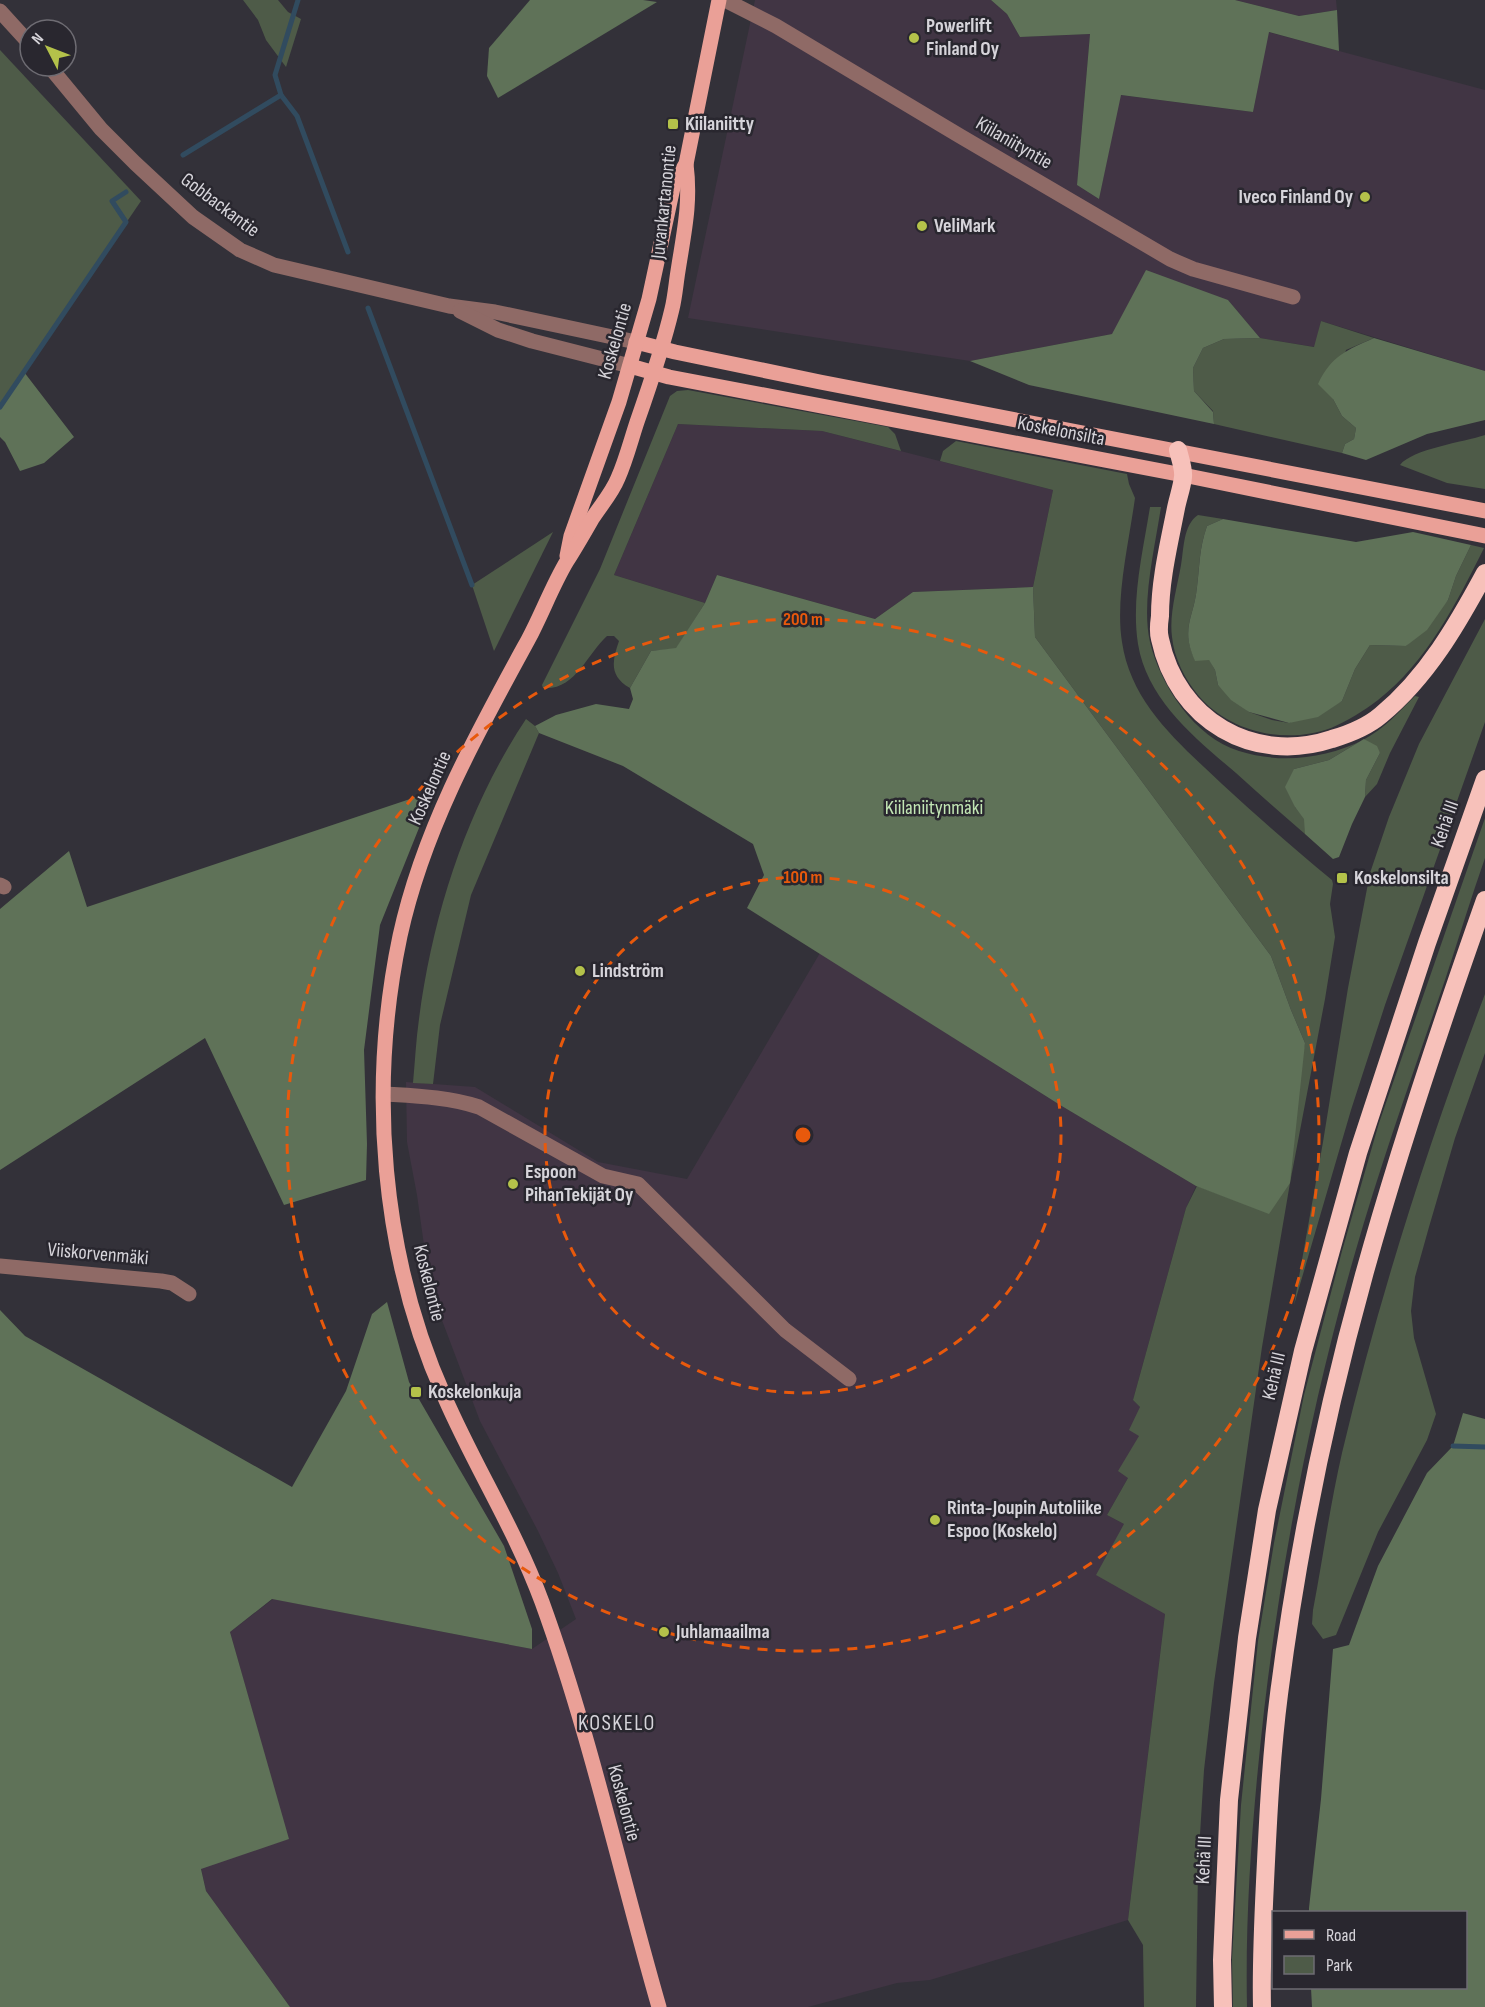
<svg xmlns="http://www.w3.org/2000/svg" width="1485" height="2007" font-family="'Sofia Sans Condensed',sans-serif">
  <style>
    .industrial { fill: #413544 }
    .green { fill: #4e5b48 }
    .forest { fill: #5f7258 }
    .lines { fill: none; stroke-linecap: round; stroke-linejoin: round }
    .stream { stroke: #314b5f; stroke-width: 5 }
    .minor { stroke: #8f6a66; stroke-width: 15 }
    .major { stroke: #eaa097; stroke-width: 15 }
    .highway { stroke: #f7c1ba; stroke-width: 18 }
    .ring { fill: none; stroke: #e8590c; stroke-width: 3; stroke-dasharray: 10 8 }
    .poi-dot { fill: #b4c24a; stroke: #29272f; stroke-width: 2 }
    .labels { text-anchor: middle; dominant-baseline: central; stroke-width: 5; stroke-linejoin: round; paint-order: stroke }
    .poi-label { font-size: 20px; font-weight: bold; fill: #d6d4da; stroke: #29272f; text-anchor: start }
    .street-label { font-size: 20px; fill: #d6d4da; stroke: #29272f }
    .park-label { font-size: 20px; fill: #c3e7b5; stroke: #29272f }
    .quarter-label { font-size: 22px; letter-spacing: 1.5px; fill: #d6d4da; stroke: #29272f }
    .centre { fill: #e8590c; stroke: #29272f; stroke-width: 3 }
    .ring-label { font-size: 18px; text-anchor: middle; font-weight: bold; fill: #e8590c; stroke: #29272f; stroke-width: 5; stroke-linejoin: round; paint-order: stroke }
  </style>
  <rect width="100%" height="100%" fill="#333139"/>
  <g class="industrial">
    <path d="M755,0H991L1007,14L1020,37L1090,34L1077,185L1099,199L1120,95L1253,112L1268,32L1485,90V371L1321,321L1315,347L1260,338L1228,300L1112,334L970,361L688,318Z"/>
    <path d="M1235,0H1336L1337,10L1299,16Z"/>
    <path d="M678,424L822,431L1053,490L1033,587L913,592L875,619L717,575L705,603L614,575Z"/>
    <path d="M820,953L1060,1105L1196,1186L1186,1208L1133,1400L1140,1407L1139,1436L1128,1478L1107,1515L1124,1524L1165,1614L1128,1920L930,1980L897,1983L808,2007H290L206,1891L201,1868L288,1839L230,1632L273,1599L532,1649L576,1619L558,1573L538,1531L480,1421L437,1307L429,1281L417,1195L407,1142L406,1082L475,1087L598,1162L687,1179Z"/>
  </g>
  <g class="green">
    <path d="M243,0H278L288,12L301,19L286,67L266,40L258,20Z"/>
    <path d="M0,50L141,201L0,407Z"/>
    <path d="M1321,321L1374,338L1346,350L1333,399L1342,416L1356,428L1354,439L1345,444L1342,453L1214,424L1213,411L1194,391L1193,368L1203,348L1224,339L1260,338L1314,347Z"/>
    <path d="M688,390L888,427L895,434L901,451L822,431L678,424L614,575L705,603L676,649L651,651L630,688C609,676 612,661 619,641L614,636H607C587,654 575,691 543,688L542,685L600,569L670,396L677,391Z"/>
    <path d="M1485,435V489L1447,483L1400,465C1412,449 1464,442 1485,435Z"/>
    <path d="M956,441L1127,474L1129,484L1135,498C1129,542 1115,599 1122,642C1131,704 1180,744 1222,784C1258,817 1294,849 1332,880L1333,884L1330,904L1335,937L1325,999L1290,1183L1262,1347L1214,1683L1204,1770L1198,1867L1196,2007H1144L1143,1945L1128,1920L1165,1614L1096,1575L1124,1524L1107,1515L1128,1478L1118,1471L1139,1436L1129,1430L1140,1407L1133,1400L1186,1208L1197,1186L1269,1213L1305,1043L1291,1010L1271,956L1035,637L1033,587L1053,490L940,461L943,451Z"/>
    <path d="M1150,507H1161C1155,547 1141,603 1150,642C1160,685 1195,738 1239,751C1280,764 1325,759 1363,740C1384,729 1399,712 1415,696L1419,697L1390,753L1377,784L1365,797L1366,780L1380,753L1364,739L1329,760L1294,769L1295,807L1305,819V834C1282,814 1259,794 1236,773C1196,739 1147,700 1138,644C1131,599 1143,551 1150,507Z"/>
    <path d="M1198,515L1223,519L1207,526C1199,549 1200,563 1197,587C1194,618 1180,628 1195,660L1209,659L1215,670L1218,685L1249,712L1272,720L1289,723L1342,701L1355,669L1370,645L1406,646L1448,600L1456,576L1471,545L1484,548C1457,602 1427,662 1378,700C1364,711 1347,721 1331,728C1285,745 1229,732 1198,695C1185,679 1174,658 1172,637C1169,614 1177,588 1181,565C1184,549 1183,525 1198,515Z"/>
    <path d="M553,532L494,651L472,585Z"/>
    <path d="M1485,619V722L1385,1005L1351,1110L1294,1305L1323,1142L1348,988L1370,873L1389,817L1419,744Z"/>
    <path d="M526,719L535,726L539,733L471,895L440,1025L433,1084L413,1083C415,1061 416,1040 419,1019C433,913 467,808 526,719Z"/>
    <path d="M1485,818V858C1471,898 1459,937 1446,977C1415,1068 1382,1159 1355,1253C1312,1402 1282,1556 1264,1711C1253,1809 1245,1908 1247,2007H1233L1232,1959L1241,1805L1258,1641L1274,1543L1304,1395L1342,1251L1379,1123Z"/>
    <path d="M1485,994V1053L1455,1138L1429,1227L1415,1277L1411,1311L1414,1338L1436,1414L1427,1440L1378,1532L1336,1635L1323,1639L1312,1624L1313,1610C1323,1558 1330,1505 1342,1453C1379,1297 1428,1144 1485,994Z"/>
  </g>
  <g class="forest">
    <path d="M530,0H643L657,2L498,98L487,76L489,48Z"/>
    <path d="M991,0H1235L1299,16L1337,10L1339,51L1269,32L1253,112L1121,95L1099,199L1077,185L1090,34L1020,37L1007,14Z"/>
    <path d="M1146,270L1228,300L1260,338L1224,339L1203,348L1193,368L1194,391L1213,412L1214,424L1029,385L970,361L1112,334Z"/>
    <path d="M1374,338L1485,371V420L1427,434L1366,460L1342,453L1345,444L1354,439L1356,428L1342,416L1333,399L1318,384C1331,356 1347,350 1374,338Z"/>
    <path d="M24,372L74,437L44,463L20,471L5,442L0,437V407Z"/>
    <path d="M1223,519L1356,542L1413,532L1471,545L1456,576L1448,600L1427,630L1406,646L1370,645L1355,669L1342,701L1318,717L1289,723L1249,712L1231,700L1218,685L1215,670L1209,660L1195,661C1180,628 1194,618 1197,587C1200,564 1199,549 1207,526Z"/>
    <path d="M717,575L875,619L913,592L1033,587L1035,637L1271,956L1291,1010L1305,1043L1290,1183L1269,1214L1196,1186L1060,1105L747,908L764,875L753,844L623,766L539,733L535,726L556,715L596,704L629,709L633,699L630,688L651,651L676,648L705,603Z"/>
    <path d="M1364,739L1377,746L1380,753L1366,780L1365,797L1352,824L1339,857L1333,859L1305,834L1304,819L1295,807L1285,787L1294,769L1329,760Z"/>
    <path d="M425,794V813L380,925L364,1050L367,1144L366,1180L284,1205L205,1038L0,1170V909L69,851L87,907Z"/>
    <path d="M387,1302L409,1382L504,1546L532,1629V1649L272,1599L230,1632L289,1839L201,1869L206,1891L290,2007H0V1310L25,1336L292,1487L346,1391L372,1314Z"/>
    <path d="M1463,1413L1485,1419V2007H1312L1311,1988H1466V1912H1309V1908L1321,1799L1333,1649L1349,1645L1378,1566L1427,1473L1453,1446Z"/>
  </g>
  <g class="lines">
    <g class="stream">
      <path d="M281,95L297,116L348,252"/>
      <path d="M183,155L281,95L275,75L298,0"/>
      <path d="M368,308L472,585"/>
      <path d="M0,407L126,222L112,201L126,192"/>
      <path d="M1453,1446L1485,1447"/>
    </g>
    <g class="minor">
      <path d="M725,0L776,26L960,136L1170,259L1193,269L1293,297"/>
      <path d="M0,11L30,44"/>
      <path d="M49,66L101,129L135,163L193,217L240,250L274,265L449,306L495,312L636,342"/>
      <path d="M460,311L498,330L532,341L630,366"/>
      <path d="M0,885L4,887"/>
      <path d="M384,1094C416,1096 448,1097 479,1107L603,1176L638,1184L785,1330L849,1379"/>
      <path d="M0,1266L161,1281L172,1283L189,1294"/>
    </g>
    <g class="major">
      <path d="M636,342L675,352L820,382L1485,511"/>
      <path d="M630,366L669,377L1183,475L1485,536"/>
      <path d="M567,556L571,536L619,402L649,299L674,183L686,164"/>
      <path d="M659,2007C620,1872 590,1734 542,1602C516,1531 475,1467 445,1398C381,1256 368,1088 400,936C423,830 476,735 528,640C542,614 552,586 567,561C576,547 584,533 592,519C601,505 612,493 618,478C626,460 631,440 637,422C650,385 663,347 672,309C675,297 676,283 678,271C684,232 691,203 686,164L719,0"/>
    </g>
    <g class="highway">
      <path d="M1178,450C1180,459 1184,469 1183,477C1182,487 1178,498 1176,508C1169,544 1160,580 1160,616C1159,623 1158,632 1160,639C1177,720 1253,765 1332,739C1349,734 1367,727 1381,715C1427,677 1457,625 1485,573"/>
      <path d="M1223,2007L1222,1960L1229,1800L1247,1638L1267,1510L1303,1351L1358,1153L1427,943L1485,779"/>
      <path d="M1262,2007C1261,1965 1263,1923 1265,1882C1268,1819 1271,1756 1279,1694C1297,1553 1326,1412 1364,1275C1399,1149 1441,1024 1485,900"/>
    </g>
  </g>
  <g class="ring">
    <circle cx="803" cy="1135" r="258"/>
    <circle cx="803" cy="1135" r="516"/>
  </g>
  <g class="poi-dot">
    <circle cx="914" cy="38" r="6"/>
    <rect x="667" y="118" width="12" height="12" rx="3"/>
    <circle cx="1365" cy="197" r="6"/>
    <circle cx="922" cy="226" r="6"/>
    <rect x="1336" y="872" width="12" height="12" rx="3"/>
    <circle cx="580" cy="971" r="6"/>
    <circle cx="513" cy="1184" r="6"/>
    <rect x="410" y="1386" width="12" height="12" rx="3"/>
    <circle cx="935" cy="1520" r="6"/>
    <circle cx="664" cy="1632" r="6"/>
  </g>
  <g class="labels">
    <g class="poi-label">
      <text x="926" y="26">Powerlift<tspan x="926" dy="23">Finland Oy</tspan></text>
      <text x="685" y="124">Kiilaniitty</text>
      <text x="1353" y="197" text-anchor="end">Iveco Finland Oy</text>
      <text x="934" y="226">VeliMark</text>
      <text x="1354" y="878">Koskelonsilta</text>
      <text x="592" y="971">Lindström</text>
      <text x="525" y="1172">Espoon<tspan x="525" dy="23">PihanTekijät Oy</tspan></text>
      <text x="428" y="1392">Koskelonkuja</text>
      <text x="947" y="1508">Rinta-Joupin Autoliike<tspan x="947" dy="23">Espoo (Koskelo)</tspan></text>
      <text x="676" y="1632">Juhlamaailma</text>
    </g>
    <g class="street-label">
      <text transform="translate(1014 143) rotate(30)">Kiilaniityntie</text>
      <text transform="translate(664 202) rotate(-84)">Juvankartanontie</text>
      <text transform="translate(220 205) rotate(37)">Gobbackantie</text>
      <text transform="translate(615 341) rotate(-74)">Koskelontie</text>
      <text transform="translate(1061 431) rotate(11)">Koskelonsilta</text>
      <text transform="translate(430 788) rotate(-66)">Koskelontie</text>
      <text transform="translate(1445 824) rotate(-71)">Kehä III</text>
      <text transform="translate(98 1254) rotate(5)">Viiskorvenmäki</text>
      <text transform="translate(429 1283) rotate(76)">Koskelontie</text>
      <text transform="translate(1274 1376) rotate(-77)">Kehä III</text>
      <text transform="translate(624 1803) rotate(75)">Koskelontie</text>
      <text transform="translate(1204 1860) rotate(-87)">Kehä III</text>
    </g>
    <g class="park-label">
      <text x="934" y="808">Kiilaniitynmäki</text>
    </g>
    <g class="quarter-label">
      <text x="617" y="1723">KOSKELO</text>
    </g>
  </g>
  <circle cx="803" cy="1135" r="9" class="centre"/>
  <g class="ring-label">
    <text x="803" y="625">200 m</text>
    <text x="803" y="883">100 m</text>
  </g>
  <rect x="1272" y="1911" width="195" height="78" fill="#29272f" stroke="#6e6c73" stroke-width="1.5"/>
  <rect x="1284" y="1930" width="30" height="9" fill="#eaa097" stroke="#6e6c73" stroke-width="1.5"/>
  <text x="1326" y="1941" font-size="18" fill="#d6d4da">Road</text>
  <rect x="1284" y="1956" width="30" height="18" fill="#4e5b48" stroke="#6e6c73" stroke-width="1.5"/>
  <text x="1326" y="1971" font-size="18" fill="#d6d4da">Park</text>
  <g transform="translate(48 48) rotate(312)"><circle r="28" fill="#29272f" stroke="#6e6c73" stroke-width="1.5"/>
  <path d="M0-4.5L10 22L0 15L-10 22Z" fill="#b4c24a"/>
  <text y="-9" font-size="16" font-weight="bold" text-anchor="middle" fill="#d6d4da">N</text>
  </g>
</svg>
